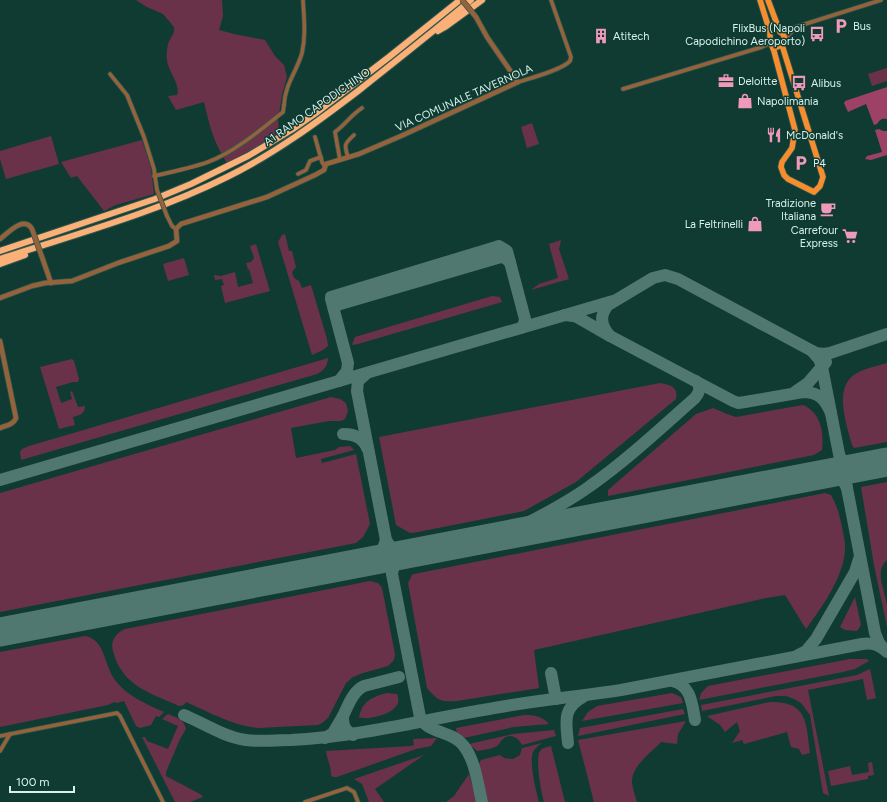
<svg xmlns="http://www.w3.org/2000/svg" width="887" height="802" font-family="Figtree,sans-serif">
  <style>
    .green { fill: #6a3248 }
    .forest { fill: #9e4167 }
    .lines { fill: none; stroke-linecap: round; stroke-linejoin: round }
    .taxiway { stroke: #517870; stroke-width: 12 }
    .runway { stroke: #517870; stroke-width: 29 }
    .minor-casing { stroke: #2f5850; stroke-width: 5 }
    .tertiary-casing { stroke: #2f5850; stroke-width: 6 }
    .primary-casing { stroke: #2f5850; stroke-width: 7 }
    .motorway-casing { stroke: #2f5850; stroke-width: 8 }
    .minor { stroke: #96623b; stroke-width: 3.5 }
    .tertiary { stroke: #96623b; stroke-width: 4.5 }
    .primary { stroke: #f68d2f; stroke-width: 5.5 }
    .motorway { stroke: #fbb077; stroke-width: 6 }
    .minor-bridge-casing { stroke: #2f5850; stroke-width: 5; stroke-linecap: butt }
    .tertiary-bridge-casing { stroke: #2f5850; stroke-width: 6; stroke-linecap: butt }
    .minor-bridge { stroke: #96623b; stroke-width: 3.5 }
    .tertiary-bridge { stroke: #96623b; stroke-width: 4.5 }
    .labels { text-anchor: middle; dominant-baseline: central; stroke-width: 3; stroke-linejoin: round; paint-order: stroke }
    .poi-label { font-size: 11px; fill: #d5f1ea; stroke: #0f3b33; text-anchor: start }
    .street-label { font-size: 11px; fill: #d5f1ea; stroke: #0f3b33 }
  </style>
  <rect width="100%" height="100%" fill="#0f3b33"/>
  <g class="green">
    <path d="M136,0H222L223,16L219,30L234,34L265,40L275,56L284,65L287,77L282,95L278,120L279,130L273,138L227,163C214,144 209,124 204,102L176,110L168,96L177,95C181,84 168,72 167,60C166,56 167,49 168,44C170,38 175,34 174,27L163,14L147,7Z"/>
    <path d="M887,68V81L872,86L868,74Z"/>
    <path d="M532,123L539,144L527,148L521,127Z"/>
    <path d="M51,136L59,164L6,179L0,159V151Z"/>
    <path d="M142,140L151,168L154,194L116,205L104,211L77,176L71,178L61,162Z"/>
    <path d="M285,234L289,251H292L296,267L292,272L294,278L299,281L302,288L311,285L327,339L328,346L323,350L312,355L278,242L282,235Z"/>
    <path d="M561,240L559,249L569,279L531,290L539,284L558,278L549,244Z"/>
    <path d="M256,244L270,291L225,303L221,286L224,285L222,279L215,280L214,275L221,276L235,272L238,287L253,283L249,269L242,271L248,269L246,263L251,262L254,258L250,246Z"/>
    <path d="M184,258L189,275L168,281L163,264Z"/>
    <path d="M492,296L500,297L502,302L358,344L352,345L355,337Z"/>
    <path d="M328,358C327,367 325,369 317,374L21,460L20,452L22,449L29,446Z"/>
    <path d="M72,359L74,361L79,379L78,382H73L56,387L61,403L72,399L70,392L72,391L78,407L85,406C85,414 80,415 73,417L75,425L59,429L40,367Z"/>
    <path d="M887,363V442L854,448L852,445C847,425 832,386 857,373C866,368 877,366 887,363Z"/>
    <path d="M660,383C671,385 678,387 676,399L576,482L524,511L418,532L410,533L396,525L379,437Z"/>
    <path d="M331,397L340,399L346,403L348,411L345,419L341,421H329L291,428L296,458L335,450L339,447L350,446L354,450L321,459L322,463L356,454L370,524L363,537L356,543L0,612V493Z"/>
    <path d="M803,405C821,413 824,432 822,450L814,455L608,496V490L696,414L713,408L727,414L736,417Z"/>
    <path d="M887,482V560C874,571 885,591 887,605C887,612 887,620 887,627L874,565L861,487Z"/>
    <path d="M825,493L831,495C838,508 839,514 842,527C843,533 845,540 845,546C846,574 822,607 806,629L785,595L766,598L534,650L539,688L457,701C441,702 438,701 427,688L408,583L412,575L414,574Z"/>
    <path d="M370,581L378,583L382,588L395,654L394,660L388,666L363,673L353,677L346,683L328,718L322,723L318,725L258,728C233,726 209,712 186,702L184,705L179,706C150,693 122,686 113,651C110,641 116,633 125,629Z"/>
    <path d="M855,597L861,625L857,631L845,630L840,627Z"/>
    <path d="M85,636C105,639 104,665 115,680C127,696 146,704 164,712L159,717L156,716L151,725L140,728L136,726L124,701L117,703L114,702L108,705L0,727V652Z"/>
    <path d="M850,659H867L869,661L855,669L843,672L699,700L701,693L708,686Z"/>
    <path d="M870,669L876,698L867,700L863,679L808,690L829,796L823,793L810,715L801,703L794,699L786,696H776L702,711L701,705L857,675Z"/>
    <path d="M387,693L397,694C404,710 382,716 369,718C366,719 363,717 359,718C362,701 372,697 387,693Z"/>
    <path d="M672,693L681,697L683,703L582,721L588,712L597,706Z"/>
    <path d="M770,702C808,701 806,723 810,753L802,755L799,749L791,747L787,732L744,744L742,740L732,743L740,731L737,722L725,732L720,725L707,716Z"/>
    <path d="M683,709L685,714L578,736L580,728Z"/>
    <path d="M168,714C177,718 184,719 186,729L180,739L166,772V776L200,794L203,797L190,802H175L142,737H145L147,741L168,749L178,726L162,719Z"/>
    <path d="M524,715C534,715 542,716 549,724L514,727L464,738L457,733L456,728Z"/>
    <path d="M686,721L678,734L677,744L661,742C651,753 631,766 632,783C633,789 635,796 637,802H594L578,740Z"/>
    <path d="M554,730L556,736L522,745C518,737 510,733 503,739C500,741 500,744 497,746C491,749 484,750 477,751L469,744L513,734Z"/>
    <path d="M437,738L431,746L416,749L337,777H333L331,775C331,765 327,760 326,751L411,746L414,745L413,739Z"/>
    <path d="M542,743C538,746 535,748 533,752C529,764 536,790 539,802H488L478,766L481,760L500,755L504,758L513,759L520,755L522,748Z"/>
    <path d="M551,746L565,802H544C541,792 535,759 540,751C542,748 547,747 551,746Z"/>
    <path d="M424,755L375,789L384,802H369L362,784L354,779Z"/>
    <path d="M872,762L874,775L868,776V779L831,786L828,771L850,766L852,775L869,772L868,763Z"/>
    <path d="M469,774L477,802H446L454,796Z"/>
  </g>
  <g class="forest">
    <path d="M887,87V119C882,118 880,119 877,124L874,125L866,104L848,112L844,103L845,101Z"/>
    <path d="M879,129L883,131H887V155L871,160L865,159L867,156L882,152L875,130Z"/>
  </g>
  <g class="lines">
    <g class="taxiway">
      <path d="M334,308L337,305L501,257L505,258L510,262"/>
      <path d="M565,315L573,316L577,317L610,336L733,401L738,403L745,402L803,392C819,392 825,399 831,413"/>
      <path d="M610,336C601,326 599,316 608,305L653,278L665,275L678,279L816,353L824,354L830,353L887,334"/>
      <path d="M812,351L819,359L822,367L839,454C843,466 849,468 860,467"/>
      <path d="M367,373L358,381L357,391L386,540L392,549L406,554"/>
      <path d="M339,381L347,371L348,363L331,299V297L496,247L499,246L507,251L525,319L524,324L521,328"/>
      <path d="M795,392L808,383L826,362"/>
      <path d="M343,434C354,434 363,437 367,448"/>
      <path d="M860,467C852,470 846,473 846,483L875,633L879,643L885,650"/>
      <path d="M815,476C830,473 840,472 847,488"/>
      <path d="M0,480L613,301"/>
      <path d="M503,536C532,520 563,506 590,486C627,460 661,428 695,398C700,392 701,387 696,381"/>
      <path d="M406,554C397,557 393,564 392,574L420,717C427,734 451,730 463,745C475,759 478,785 482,802"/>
      <path d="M372,561L382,552L386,540"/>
      <path d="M798,655L806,651L816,639L855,572L859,559"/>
      <path d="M551,673L556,699"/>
      <path d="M672,681C691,685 692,703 695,720"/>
      <path d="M184,715C203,723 224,737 246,740C260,742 276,740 291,740C356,737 419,721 483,710C529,701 575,697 621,690L862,644C872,642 879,645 887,652"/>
      <path d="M343,716C348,706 353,691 364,686L399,677"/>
      <path d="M325,738L333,733L343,716C343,725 344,730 353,735"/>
      <path d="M568,743C566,723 562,708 583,697"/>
    </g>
    <path class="runway" d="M0,632L887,462"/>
    <defs>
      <g id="minor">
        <path d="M780,32L881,0"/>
        <path d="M785,39L796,27"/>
        <path d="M110,74L127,95L144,137L154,169L157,190"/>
        <path d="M518,82C531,78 562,70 570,61L571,57L551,0"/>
        <path d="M623,89L762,47L771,43"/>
        <path d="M284,105C285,84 297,71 302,53C306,35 304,18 303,0"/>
        <path d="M315,137L322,162L325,167"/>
        <path d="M348,157C344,145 344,144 354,135"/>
        <path d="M340,160L335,132C345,125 351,115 362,108"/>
        <path d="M298,174L306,170L310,161L321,157"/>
        <path d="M154,176C172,172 191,168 208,162C233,153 262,129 283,112L284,105"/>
        <path d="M167,216L172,226L176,229"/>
        <path d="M0,736L117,713L120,716L163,802"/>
        <path d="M0,751L10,734"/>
        <path d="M305,802L347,788L354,792L358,802"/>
      </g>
      <g id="tertiary">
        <path d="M0,239C8,233 24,215 32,229"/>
        <path d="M43,260L51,283"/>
        <path d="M0,298L32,286L45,283L72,281L118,263L169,246L177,241L176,229L181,224L267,197L315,175L324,170L326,164L359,154L401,136L518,82L487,37L476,17"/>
        <path d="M0,341L16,418C13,425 7,425 0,428"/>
      </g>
      <g id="primary">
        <path d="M760,0L770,32V41L774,51L795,130L792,148L782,162L781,167L784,175L788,179L814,192L820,186L823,177L782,45"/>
        <path d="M768,0L780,32L783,34L785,39L782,45L777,47L772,45"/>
      </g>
      <g id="motorway">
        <path d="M438,31L445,27L482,0"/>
        <path d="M0,251L155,199L191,184L248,156L293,129L316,113L389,57L460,0"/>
        <path d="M0,259C76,234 155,213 227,177C274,154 316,123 358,91C396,61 434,31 471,0"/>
        <path d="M0,264L25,255"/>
      </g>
    </defs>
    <use href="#minor" class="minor-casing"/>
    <use href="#tertiary" class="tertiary-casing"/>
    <use href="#primary" class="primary-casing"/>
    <use href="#motorway" class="motorway-casing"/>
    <use href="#minor" class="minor"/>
    <use href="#tertiary" class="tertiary"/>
    <use href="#primary" class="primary"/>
    <use href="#motorway" class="motorway"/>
    <defs>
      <path id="minor-bridge" d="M157,190L167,216"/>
      <g id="tertiary-bridge">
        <path d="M462,0L476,17"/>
        <path d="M32,229L43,260"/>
      </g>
    </defs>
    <use href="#minor-bridge" class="minor-bridge-casing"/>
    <use href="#tertiary-bridge" class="tertiary-bridge-casing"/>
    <use href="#minor-bridge" class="minor-bridge"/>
    <use href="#tertiary-bridge" class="tertiary-bridge"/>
  </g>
  <defs>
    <symbol id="parking-bare" viewBox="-9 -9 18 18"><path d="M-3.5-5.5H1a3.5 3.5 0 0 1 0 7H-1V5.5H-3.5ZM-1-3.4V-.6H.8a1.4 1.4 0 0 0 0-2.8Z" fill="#ef9ab8" stroke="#0f3b33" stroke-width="2.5" paint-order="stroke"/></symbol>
    <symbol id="bus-bare" viewBox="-9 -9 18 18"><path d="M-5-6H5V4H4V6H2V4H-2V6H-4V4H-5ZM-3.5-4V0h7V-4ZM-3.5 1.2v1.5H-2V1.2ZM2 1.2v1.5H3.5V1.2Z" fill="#ef9ab8" stroke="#0f3b33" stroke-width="2.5" paint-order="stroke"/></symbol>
    <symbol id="building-bare" viewBox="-9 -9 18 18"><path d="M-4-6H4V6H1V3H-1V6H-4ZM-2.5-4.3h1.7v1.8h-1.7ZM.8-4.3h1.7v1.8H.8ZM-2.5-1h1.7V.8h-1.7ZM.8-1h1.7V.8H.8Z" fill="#ef9ab8" stroke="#0f3b33" stroke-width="2.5" paint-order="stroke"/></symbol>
    <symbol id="office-bare" viewBox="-9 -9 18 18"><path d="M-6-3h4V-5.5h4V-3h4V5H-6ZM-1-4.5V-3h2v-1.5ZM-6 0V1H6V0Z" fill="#ef9ab8" stroke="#0f3b33" stroke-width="2.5" paint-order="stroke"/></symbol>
    <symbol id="shop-bare" viewBox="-9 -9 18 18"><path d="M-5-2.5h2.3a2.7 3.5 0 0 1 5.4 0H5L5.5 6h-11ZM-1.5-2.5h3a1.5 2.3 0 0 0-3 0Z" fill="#ef9ab8" stroke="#0f3b33" stroke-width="2.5" paint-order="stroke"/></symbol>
    <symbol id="restaurant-bare" viewBox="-9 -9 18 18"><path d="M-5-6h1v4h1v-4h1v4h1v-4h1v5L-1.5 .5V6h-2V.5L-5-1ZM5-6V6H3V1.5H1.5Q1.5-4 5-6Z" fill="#ef9ab8" stroke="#0f3b33" stroke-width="2.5" paint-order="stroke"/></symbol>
    <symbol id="cafe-bare" viewBox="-9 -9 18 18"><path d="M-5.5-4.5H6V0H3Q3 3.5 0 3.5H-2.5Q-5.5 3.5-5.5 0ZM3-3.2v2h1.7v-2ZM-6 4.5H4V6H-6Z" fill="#ef9ab8" stroke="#0f3b33" stroke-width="2.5" paint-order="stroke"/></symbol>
    <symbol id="supermarket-bare" viewBox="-9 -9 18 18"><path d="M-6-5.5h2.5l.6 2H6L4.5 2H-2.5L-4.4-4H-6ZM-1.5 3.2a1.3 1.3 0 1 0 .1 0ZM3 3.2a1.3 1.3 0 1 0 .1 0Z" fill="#ef9ab8" stroke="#0f3b33" stroke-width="2.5" paint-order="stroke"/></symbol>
  </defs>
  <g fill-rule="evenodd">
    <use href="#parking-bare" x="830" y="15" width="22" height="22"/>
    <use href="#bus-bare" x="806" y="23" width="22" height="22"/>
    <use href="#building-bare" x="590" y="25" width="22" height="22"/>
    <use href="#office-bare" x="715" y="70" width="22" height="22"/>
    <use href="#bus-bare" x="788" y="72" width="22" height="22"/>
    <use href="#shop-bare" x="734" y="90" width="22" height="22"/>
    <use href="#restaurant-bare" x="763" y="124" width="22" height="22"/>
    <use href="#parking-bare" x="790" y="152" width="22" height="22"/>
    <use href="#cafe-bare" x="817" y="198" width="22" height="22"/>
    <use href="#shop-bare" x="744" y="213" width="22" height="22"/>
    <use href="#supermarket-bare" x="839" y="225" width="22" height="22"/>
  </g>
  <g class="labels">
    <g class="poi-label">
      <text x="853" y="26">Bus</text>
      <text x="805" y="28" text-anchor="end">FlixBus (Napoli<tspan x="805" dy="13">Capodichino Aeroporto)</tspan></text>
      <text x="613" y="36">Atitech</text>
      <text x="738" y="81">Deloitte</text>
      <text x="811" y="83">Alibus</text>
      <text x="757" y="101">Napolimania</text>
      <text x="786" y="135">McDonald's</text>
      <text x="813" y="163">P4</text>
      <text x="816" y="203" text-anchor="end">Tradizione<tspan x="816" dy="13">Italiana</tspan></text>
      <text x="743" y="224" text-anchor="end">La Feltrinelli</text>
      <text x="838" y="230" text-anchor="end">Carrefour<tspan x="838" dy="13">Express</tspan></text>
    </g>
    <g class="street-label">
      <text transform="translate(464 98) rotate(-24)">VIA COMUNALE TAVERNOLA</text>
      <text transform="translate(317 107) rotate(-35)">A1 RAMO CAPODICHINO</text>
    </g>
  </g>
  <path d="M10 786v6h64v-6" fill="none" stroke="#d5f1ea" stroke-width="2"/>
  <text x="16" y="786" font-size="12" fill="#d5f1ea" stroke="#0f3b33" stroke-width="3" paint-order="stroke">100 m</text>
</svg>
